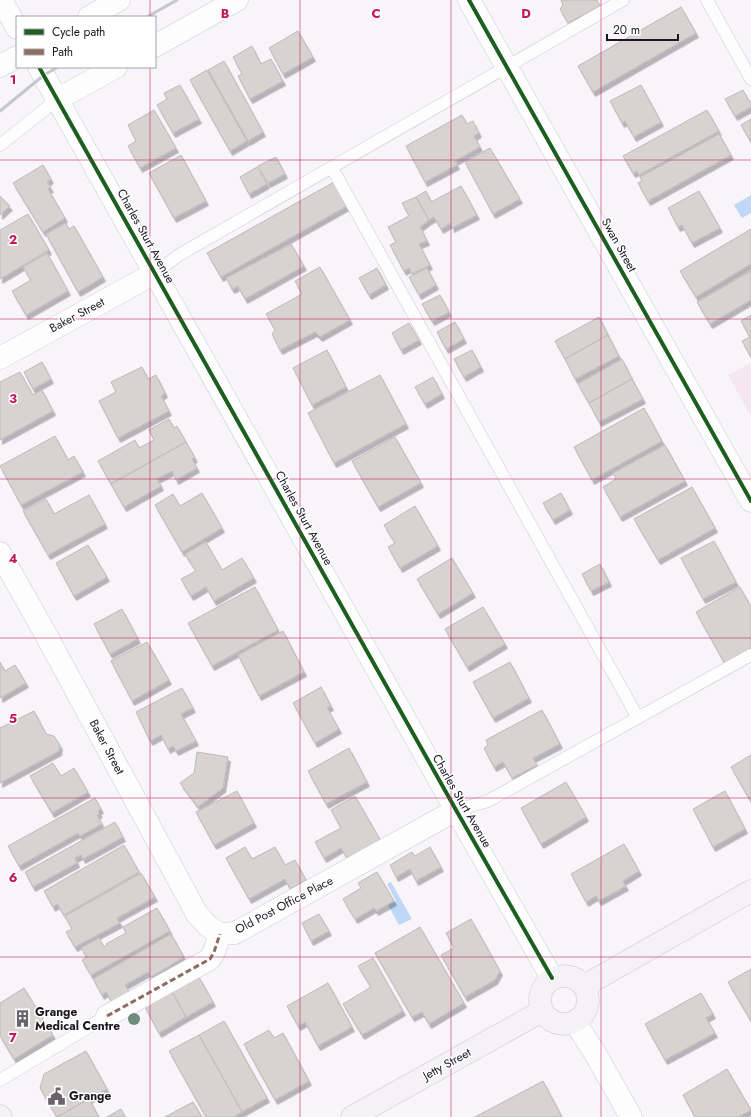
<svg xmlns="http://www.w3.org/2000/svg" width="751" height="1117" font-family="Jost,sans-serif">
  <style>
    .commercial { fill: #f4e7f0 }
    .water { fill: #bed8f6 }
    .building { fill: #d8d2d1; stroke: #bfb9b9; filter: url(#shadow) }
    .lines { fill: none; stroke-linecap: round; stroke-linejoin: round }
    .lane-casing { stroke: #ccc8d0; stroke-width: 13 }
    .street-casing { stroke: #ccc8d0; stroke-width: 23 }
    .secondary-casing { stroke: #ccc8d0; stroke-width: 23 }
    .lane { stroke: #fefdfe; stroke-width: 12 }
    .street { stroke: #fefdfe; stroke-width: 22 }
    .secondary { stroke: #f4f1f7; stroke-width: 22 }
    .rail { stroke: #c7c6c8; stroke-width: 3 }
    .quiet { stroke: #8d6e63; stroke-width: 3; stroke-dasharray: 6 3; stroke-linecap: butt }
    .cycleway-casing { stroke: #fff; stroke-width: 6 }
    .cycleway { stroke: #1b5e20; stroke-width: 4 }
    .tree { fill: #708c7c }
    .grid { fill: none; stroke: #c2185b; stroke-width: 1; stroke-opacity: 0.55 }
    .labels { text-anchor: middle; dominant-baseline: central; stroke-width: 3; stroke-linejoin: round; paint-order: stroke }
    .street-label { font-size: 12px; fill: #1b1620; stroke: #fff }
    .poi-label { font-size: 12px; font-weight: bold; fill: #1b1620; stroke: #fff; text-anchor: start }
    .grid-label { font-size: 13px; text-anchor: middle; font-weight: bold; fill: #c2185b; stroke: #fff; stroke-width: 3; stroke-linejoin: round; paint-order: stroke }
  </style>
  <defs>
    <filter id="shadow"><feDropShadow dx="2.5" dy="4.5" stdDeviation="0" flood-color="#0004"/></filter>
  </defs>
  <rect width="100%" height="100%" fill="#f7f4fa"/>
  <path class="commercial" d="M751,363V416L728,375Z"/>
  <g class="water">
    <path d="M751,195V213L742,218L734,205Z"/>
    <path d="M391,882L412,919L399,925L388,905L396,901L387,884Z"/>
  </g>
  <g class="building">
    <path d="M561,0H597L600,6L568,23L560,9L563,5Z"/>
    <path d="M681,7L696,33L593,92L578,66Z"/>
    <path d="M298,31L313,57L283,74L269,48Z"/>
    <path d="M252,46L261,64L271,59L283,81L250,99L238,76L242,74L233,57Z"/>
    <path d="M224,61L263,132L248,141L208,70Z"/>
    <path d="M207,70L247,141L230,151L190,80Z"/>
    <path d="M180,85L199,119L173,133L157,105L167,99L164,93Z"/>
    <path d="M641,85L661,122L634,137L625,121L622,123L610,101Z"/>
    <path d="M743,90L751,104V107L735,116L725,99Z"/>
    <path d="M154,110L176,148L140,168L128,146L136,141L128,125Z"/>
    <path d="M707,110L719,131L639,175L637,171L633,173L623,156Z"/>
    <path d="M462,115L467,124L473,121L479,133L474,136L480,147L455,161L457,165L425,182L406,146Z"/>
    <path d="M751,119V142L741,125Z"/>
    <path d="M719,134L731,155L648,201L638,183L642,181L640,177Z"/>
    <path d="M490,148L520,199L493,214L465,162Z"/>
    <path d="M181,155L206,201L174,218L149,173Z"/>
    <path d="M276,157L285,174L268,183L258,166Z"/>
    <path d="M43,165L51,179L47,182L51,188L48,189L65,218L43,232L13,183Z"/>
    <path d="M257,167L267,184L249,194L240,177Z"/>
    <path d="M334,182L347,206L221,277L207,253Z"/>
    <path d="M461,186L477,215L452,228L451,223L441,229L434,217L429,220L416,197L426,191L431,202Z"/>
    <path d="M699,191L720,228L692,243L682,225L678,227L668,208Z"/>
    <path d="M0,196L10,206L0,215Z"/>
    <path d="M416,197L429,220L420,227L427,241L419,244L430,265L412,274L409,268L404,271L390,245L396,242L388,227L409,216L402,203Z"/>
    <path d="M28,214L49,250L0,279V230Z"/>
    <path d="M66,223L69,229L74,226L103,277L78,292L46,234Z"/>
    <path d="M751,229V264L696,297L680,271Z"/>
    <path d="M291,244L304,266L245,299L238,286L232,289L226,278Z"/>
    <path d="M47,253L68,291L26,315L12,291L31,280L23,267Z"/>
    <path d="M320,267L350,320L320,337L315,332L280,350L272,334L275,330L266,314L302,294L295,281Z"/>
    <path d="M377,268L386,285L369,295L359,278Z"/>
    <path d="M427,268L436,285L419,295L409,277Z"/>
    <path d="M751,271V300L710,324L697,302Z"/>
    <path d="M440,295L449,312L432,321L422,304Z"/>
    <path d="M751,315V357L742,341L750,337L741,321Z"/>
    <path d="M599,317L608,335L565,359L555,341Z"/>
    <path d="M455,322L464,339L446,349L437,332Z"/>
    <path d="M409,323L419,340L401,350L392,333Z"/>
    <path d="M608,335L619,356L575,379L565,359Z"/>
    <path d="M327,350L346,387L312,405L293,368Z"/>
    <path d="M472,350L481,367L464,377L454,359Z"/>
    <path d="M622,359L632,379L589,403L578,384Z"/>
    <path d="M42,362L51,379L33,389L24,372Z"/>
    <path d="M142,367L148,379L156,375L165,393L161,396L169,411L118,438L99,401L116,392L111,382Z"/>
    <path d="M20,372L33,395L42,390L53,411L0,440V382Z"/>
    <path d="M380,375L406,424L334,463L308,413Z"/>
    <path d="M433,377L442,394L425,404L415,387Z"/>
    <path d="M632,379L643,399L599,422L589,403Z"/>
    <path d="M644,408L662,441L592,480L574,447Z"/>
    <path d="M169,419L174,428L177,426L186,442L111,484L98,461L135,440L139,448L154,440L149,430Z"/>
    <path d="M55,436L68,460L74,456L83,472L21,505L0,466Z"/>
    <path d="M395,437L421,483L378,507L352,461Z"/>
    <path d="M186,442L195,458L192,459L197,468L176,480L172,471L157,479L161,486L124,507L111,484Z"/>
    <path d="M665,445L685,481L620,517L603,487L616,479L613,473Z"/>
    <path d="M692,487L715,528L658,560L634,519Z"/>
    <path d="M202,493L222,528L182,552L155,505L173,494L180,506Z"/>
    <path d="M561,493L570,510L553,520L543,503Z"/>
    <path d="M89,495L105,524L48,555L23,511L46,499L54,514Z"/>
    <path d="M415,506L438,546L400,568L388,547L395,543L384,525Z"/>
    <path d="M714,541L736,582L703,599L681,558Z"/>
    <path d="M206,542L222,570L242,558L254,578L214,601L206,587L191,596L181,579L196,571L185,554Z"/>
    <path d="M88,545L107,577L74,596L56,563Z"/>
    <path d="M452,558L473,593L438,614L417,579Z"/>
    <path d="M600,564L609,582L591,591L582,574Z"/>
    <path d="M255,587L278,630L212,666L188,623Z"/>
    <path d="M740,587L751,607V649L725,664L696,612Z"/>
    <path d="M483,607L505,644L467,667L445,629Z"/>
    <path d="M122,609L138,639L110,654L94,624Z"/>
    <path d="M283,631L304,672L259,696L238,655Z"/>
    <path d="M147,642L169,680L132,701L111,661Z"/>
    <path d="M0,662L5,671L15,665L26,683L0,698Z"/>
    <path d="M510,662L529,698L493,718L473,682Z"/>
    <path d="M321,687L331,706L327,708L339,729L315,743L293,703Z"/>
    <path d="M182,688L193,708L181,714L196,741L176,751L173,746L168,749L161,735L150,741L136,712Z"/>
    <path d="M542,710L560,744L533,758L537,765L512,778L503,762L494,767L484,748L488,745L486,740Z"/>
    <path d="M34,711L46,734L54,736L60,745L59,751L0,783V728Z"/>
    <path d="M349,748L367,782L326,804L308,771Z"/>
    <path d="M197,752L228,757L223,788L198,807L180,783L194,773Z"/>
    <path d="M751,755V802L731,767Z"/>
    <path d="M53,763L61,776L74,768L88,792L52,813L30,776Z"/>
    <path d="M566,782L586,817L541,844L521,808Z"/>
    <path d="M237,791L254,823L214,845L196,812Z"/>
    <path d="M725,791L745,829L713,847L693,809Z"/>
    <path d="M355,796L382,843L349,861L341,848L324,858L315,842L341,828L331,810Z"/>
    <path d="M95,798L101,809L98,811L100,813L97,815L102,824L80,836L78,833L19,866L8,846Z"/>
    <path d="M115,822L123,837L83,859L81,855L75,858L77,863L33,887L25,872Z"/>
    <path d="M624,844L639,871L623,881L626,886L599,901L596,896L586,902L571,874Z"/>
    <path d="M124,845L139,872L64,915L57,904L53,907L44,891Z"/>
    <path d="M245,847L252,859L275,847L285,865L295,860L306,880L290,889L285,879L249,899L226,858Z"/>
    <path d="M430,847L441,867L416,881L410,869L396,877L390,865L412,852L415,856Z"/>
    <path d="M377,872L394,901L376,911L374,908L355,919L343,899L361,888L358,883Z"/>
    <path d="M141,873L155,897L117,918L120,923L75,947L66,932L72,929L65,916Z"/>
    <path d="M157,908L170,931L91,975L82,960L87,957L81,948L99,938L104,947L107,945L106,944L126,933L123,927Z"/>
    <path d="M319,914L329,931L311,941L302,923Z"/>
    <path d="M471,919L500,971L495,980L465,997L441,955L454,948L446,933Z"/>
    <path d="M420,927L464,1003L429,1024L422,1012L412,1017L375,953Z"/>
    <path d="M171,934L184,957L151,977L148,972L125,985L129,992L112,1002L106,992L102,995L93,979Z"/>
    <path d="M373,958L403,1011L362,1035L343,1004L371,987L358,966Z"/>
    <path d="M751,969V1021L728,982Z"/>
    <path d="M199,977L213,1002L186,1017L172,992Z"/>
    <path d="M328,983L352,1027L318,1046L305,1022L298,1026L287,1006Z"/>
    <path d="M24,988L53,1035L14,1059L0,1036V1003Z"/>
    <path d="M172,992L186,1017L159,1033L145,1007Z"/>
    <path d="M701,993L713,1014L706,1018L715,1033L665,1060L645,1024Z"/>
    <path d="M224,1021L267,1098L242,1112L199,1035Z"/>
    <path d="M269,1030L274,1038L283,1033L309,1081L275,1100L244,1044Z"/>
    <path d="M199,1035L242,1112L234,1117H206L169,1051Z"/>
    <path d="M86,1051L107,1089L57,1117L40,1088L44,1074Z"/>
    <path d="M727,1069L751,1110L738,1117H695L683,1095Z"/>
    <path d="M543,1081L562,1117H475Z"/>
    <path d="M89,1099L99,1117H57Z"/>
    <path d="M193,1102L202,1117H165Z"/>
    <path d="M121,1109L125,1117H107Z"/>
  </g>
  <g class="lines">
    <defs>
      <g id="lane">
        <path d="M707,0L751,79"/>
        <path d="M0,145L58,99"/>
        <path d="M332,168L638,718"/>
        <path d="M155,273L179,255L623,0"/>
        <path d="M456,810L488,801L751,655"/>
        <path d="M0,1080L107,1016"/>
      </g>
      <g id="street">
        <path d="M1,0L17,28"/>
        <path d="M469,0L751,501"/>
        <path d="M89,17L119,0"/>
        <path d="M155,46L237,0"/>
        <path d="M0,66L17,57"/>
        <path d="M39,67L456,810L552,978"/>
        <path d="M58,99L116,67"/>
        <path d="M0,358L155,273"/>
        <path d="M0,553L45,633L197,914L208,926L220,934"/>
        <path d="M220,934L235,933L456,810"/>
        <path d="M107,1016L210,959L214,952L220,934"/>
        <path d="M575,1022L596,1055L631,1117"/>
      </g>
      <g id="secondary">
        <circle cx="564" cy="1000" r="24"/>
        <path d="M584,986L751,891"/>
        <path d="M0,1116L1,1117"/>
        <path d="M352,1117L542,1011"/>
      </g>
    </defs>
    <use href="#lane" class="lane-casing"/>
    <use href="#street" class="street-casing"/>
    <use href="#secondary" class="secondary-casing"/>
    <use href="#lane" class="lane"/>
    <use href="#street" class="street"/>
    <use href="#secondary" class="secondary"/>
    <g class="rail">
      <path d="M147,17L177,0"/>
      <path d="M0,111L44,75L58,67"/>
    </g>
    <path class="quiet" d="M107,1016L210,959L214,952L220,934"/>
    <defs>
      <g id="cycleway">
        <path d="M469,0L751,501"/>
        <path d="M39,67L456,810L552,978"/>
      </g>
    </defs>
    <use href="#cycleway" class="cycleway-casing"/>
    <use href="#cycleway" class="cycleway"/>
  </g>
  <circle class="tree" cx="134" cy="1019" r="6"/>
  <path class="grid" d="M150,0V17M300,0V1117M451,0V1117M601,0V1117M150,67V1117M0,160H751M0,319H751M0,479H751M0,638H751M0,798H751M0,957H751"/>
  <defs>
    <symbol id="building-bare" viewBox="-9 -9 18 18"><path d="M-4-6H4V6H1V3H-1V6H-4ZM-2.5-4.3h1.7v1.8h-1.7ZM.8-4.3h1.7v1.8H.8ZM-2.5-1h1.7V.8h-1.7ZM.8-1h1.7V.8H.8Z" fill="#68646c" stroke="#fff" stroke-width="2.5" paint-order="stroke"/></symbol>
    <symbol id="civic-bare" viewBox="-9 -9 18 18"><path d="M-.6-6.5H3V-4.5H.6V-3L4-1V1h2V6H-6V1h2V-1L-.6-3ZM-1.2 2.5V6h2.4V2.5Z" fill="#68646c" stroke="#fff" stroke-width="2.5" paint-order="stroke"/></symbol>
  </defs>
  <g fill-rule="evenodd">
    <use href="#building-bare" x="10" y="1006" width="25" height="25"/>
    <use href="#civic-bare" x="44" y="1084" width="25" height="25"/>
  </g>
  <g class="labels">
    <g class="street-label">
      <text transform="translate(146 236) rotate(61)">Charles Sturt Avenue</text>
      <text transform="translate(619 245) rotate(61)">Swan Street</text>
      <text transform="translate(77 315) rotate(-28)">Baker Street</text>
      <text transform="translate(304 518) rotate(61)">Charles Sturt Avenue</text>
      <text transform="translate(107 747) rotate(62)">Baker Street</text>
      <text transform="translate(462 801) rotate(60)">Charles Sturt Avenue</text>
      <text transform="translate(284 905) rotate(-28)">Old Post Office Place</text>
      <text transform="translate(447 1064) rotate(-29)">Jetty Street</text>
    </g>
    <g class="poi-label">
      <text x="35" y="1012">Grange<tspan x="35" dy="14">Medical Centre</tspan></text>
      <text x="69" y="1096">Grange</text>
    </g>
  </g>
  <g class="grid-label">
    <text x="225" y="18">B</text>
    <text x="376" y="18">C</text>
    <text x="526" y="18">D</text>
    <text x="13" y="84">1</text>
    <text x="13" y="244">2</text>
    <text x="13" y="403">3</text>
    <text x="13" y="563">4</text>
    <text x="13" y="723">5</text>
    <text x="13" y="882">6</text>
    <text x="13" y="1042">7</text>
  </g>
  <rect x="16" y="16" width="140" height="52" fill="#ffffff" stroke="#a4a2a6"/>
  <rect x="24" y="29" width="20" height="6" fill="#1b5e20" stroke="#a4a2a6"/>
  <text x="52" y="36" font-size="12" fill="#1b1620">Cycle path</text>
  <rect x="24" y="49" width="20" height="6" fill="#8d6e63" stroke="#a4a2a6"/>
  <text x="52" y="56" font-size="12" fill="#1b1620">Path</text>
  <path d="M607 34v6h71v-6" fill="none" stroke="#1b1620" stroke-width="2"/>
  <text x="613" y="34" font-size="12" fill="#1b1620" stroke="#ffffff" stroke-width="3" paint-order="stroke">20 m</text>
</svg>
